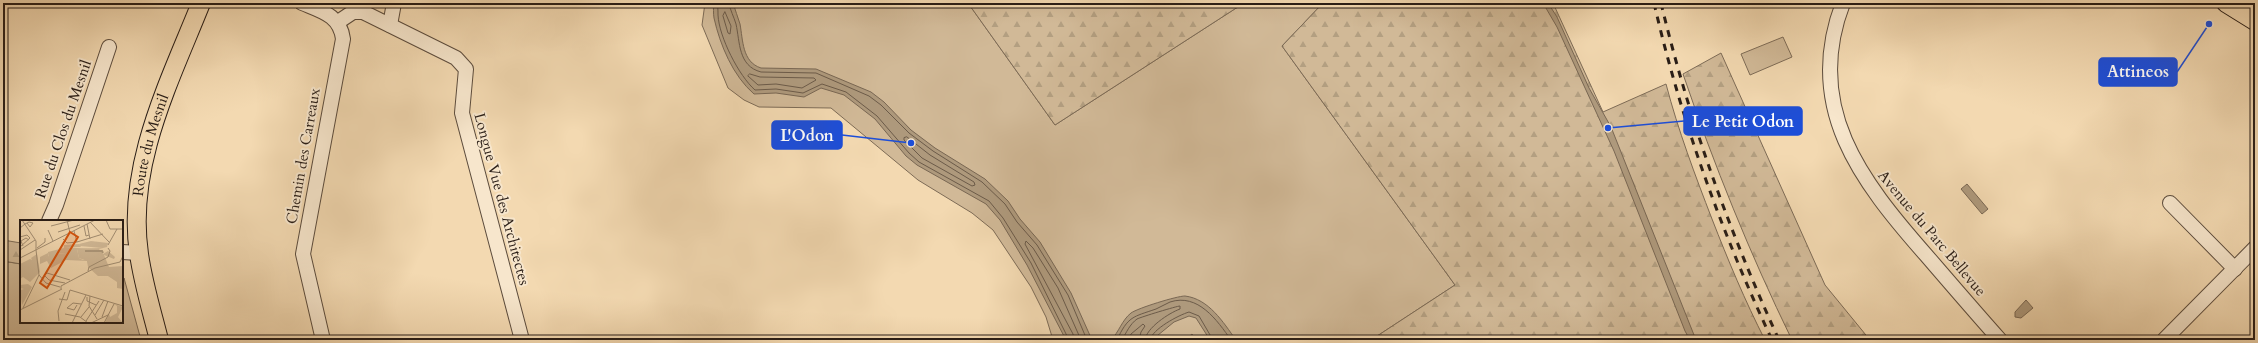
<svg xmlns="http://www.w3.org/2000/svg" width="2258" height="343" font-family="Cardo,serif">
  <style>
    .grass { fill: #d1b997; stroke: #7d6b56 }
    .forest { fill: url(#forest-firs); stroke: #7d6b56 }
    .water { fill: #ae997c; stroke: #796753 }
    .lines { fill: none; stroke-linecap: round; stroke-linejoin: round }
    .shore { stroke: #6c5b49; stroke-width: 1 }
    .minor-casing { stroke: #5c4c3d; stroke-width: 16 }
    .major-casing { stroke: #291d16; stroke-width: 20 }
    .minor { stroke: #f7e6cc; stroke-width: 14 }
    .major { stroke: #f3d9b1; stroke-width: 18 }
    .rail { stroke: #291d16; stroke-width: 3; stroke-dasharray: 7 7; stroke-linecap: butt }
    .labels { text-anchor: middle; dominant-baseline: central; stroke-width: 4; stroke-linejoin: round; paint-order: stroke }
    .street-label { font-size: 15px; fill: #291d16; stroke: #f7e6cc }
    .inset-river { fill: none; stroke: #ae997c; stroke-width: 2 }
    .inset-road { fill: none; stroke: #a28e73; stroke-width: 1 }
    .view { fill: #d5530d; fill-opacity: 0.15; stroke: #d5530d; stroke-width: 2 }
    .inset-edge { fill: none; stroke: #291d16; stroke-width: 2 }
    .leader { fill: none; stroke: #1d4ed8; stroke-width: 1.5 }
    .callout-dot { fill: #1d4ed8; stroke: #f7e6cc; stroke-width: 1.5 }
    .callout { fill: #1d4ed8; stroke: #1d4ed8; stroke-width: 1.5 }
    .callout-label { font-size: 16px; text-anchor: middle; font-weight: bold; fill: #fff }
  </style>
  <defs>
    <pattern id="forest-firs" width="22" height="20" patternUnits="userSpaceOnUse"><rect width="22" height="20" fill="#d1b997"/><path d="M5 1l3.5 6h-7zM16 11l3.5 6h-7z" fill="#b39f81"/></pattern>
  </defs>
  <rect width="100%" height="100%" fill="#f3d9b1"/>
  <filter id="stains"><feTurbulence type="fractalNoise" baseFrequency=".005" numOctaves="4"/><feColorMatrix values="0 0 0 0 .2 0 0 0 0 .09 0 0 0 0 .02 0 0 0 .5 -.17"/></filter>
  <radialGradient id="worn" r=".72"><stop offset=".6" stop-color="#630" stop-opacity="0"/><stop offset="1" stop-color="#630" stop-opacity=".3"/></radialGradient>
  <g class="grass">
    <path d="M705,3H968L1055,125L1244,3H1323L1282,46L1455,285L1371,340H1196L1192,334L1185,340H1053L1046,317L1031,287L993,230L972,213L918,180L831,108L759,107L744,100L728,88L702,25Z"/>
    <path d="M1783,37L1792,57L1750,75L1741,54Z"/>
    <path d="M3,261L21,264V322H122L124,278L141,340H3Z"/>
  </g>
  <g class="forest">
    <path d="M968,3H1244L1055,125Z"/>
    <path d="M1323,3H1553L1603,112L1666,84C1678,130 1695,175 1712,219C1728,260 1745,301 1765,340H1371L1455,285L1282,46Z"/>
    <path d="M1721,53L1825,285L1870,340H1792C1750,254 1714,165 1683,74Z"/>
    <path d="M3,240L21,243V264L3,261Z"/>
  </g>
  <g class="water">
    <path d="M713,3H733C735,10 738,17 740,24C743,40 742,62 761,68L816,69L871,92L884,102L911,130L935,148L985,179L1008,201L1020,219L1040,242L1071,293L1092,340H1066L1027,265L1000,220L986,204L917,165L906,156L875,119L844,95L821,88L804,97L776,93L754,94C733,76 720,45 714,18C713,13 714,8 713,3Z"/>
    <path d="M1543,3H1548L1557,17L1589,88L1611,127L1696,340H1690L1685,331L1614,151L1557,27Z"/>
    <path d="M1967,184L1988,209L1982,214L1961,189Z"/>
    <path d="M1185,296C1209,299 1223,322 1236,340H1210L1196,318L1189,316L1174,322L1152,340H1111C1119,332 1122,320 1131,313C1138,308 1177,296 1185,296Z"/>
    <path d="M2026,300L2033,308L2021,318L2015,317V312Z"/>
  </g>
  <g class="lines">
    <g class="shore">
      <path d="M717,3C718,7 718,11 718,15C719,37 739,76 755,90L776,89L803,93L822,84L846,92L877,116L909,153L919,162L989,201L1003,218L1031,263L1069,340"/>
      <path d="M729,3C730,10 734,17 736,24C740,42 738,66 761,72L816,73L869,96L881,105L909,133L933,151L982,182L1005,204L1017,222L1037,245L1068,295L1087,340"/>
      <path d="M725,12L731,26L730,34L728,33L723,16Z"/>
      <path d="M750,74L760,77L814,78L816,80L802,88L776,84L758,85L748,76Z"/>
      <path d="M907,137L930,155L974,182L975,185L972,186L922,158L904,140V138Z"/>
      <path d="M1074,340L1073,334L1025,244L1026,241L1033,248L1058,288L1081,340"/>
      <path d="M1117,340C1128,316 1133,317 1156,309C1161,307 1165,304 1170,302C1198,293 1217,320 1231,340"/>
      <path d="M1122,340C1126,333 1130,324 1137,319C1141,317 1177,306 1180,306V309C1169,313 1146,328 1145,340"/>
      <path d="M1129,340L1131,334L1143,324L1145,326L1141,332L1139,340"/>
      <path d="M1150,340C1152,329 1179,315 1189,312L1199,316L1213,340"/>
    </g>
    <defs>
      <g id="minor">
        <path d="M302,3C321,11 340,15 343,39L303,254L323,340"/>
        <path d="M1843,3C1803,107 1861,181 1926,255C1951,284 1975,312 2000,340"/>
        <path d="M338,22L353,12H363L456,58L466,69L462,113L522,340"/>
        <path d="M390,25L394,3"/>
        <path d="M2170,203L2235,269"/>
        <path d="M49,221L56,205L109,47"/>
        <path d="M122,252L139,253"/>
        <path d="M2164,340L2255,248"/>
      </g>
      <g id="major">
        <path d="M2226,3L2255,21"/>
        <path id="s1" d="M159,340C152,312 143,283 139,254C126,166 169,83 201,3"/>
      </g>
    </defs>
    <use href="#minor" class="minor-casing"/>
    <use href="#major" class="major-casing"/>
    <use href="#minor" class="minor"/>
    <use href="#major" class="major"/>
    <g class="rail">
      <path d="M1654,3C1681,120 1721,231 1772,340"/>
      <path d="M1661,3C1689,120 1729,231 1779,340"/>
    </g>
  </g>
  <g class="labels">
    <g class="street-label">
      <text transform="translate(63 129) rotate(-71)">Rue du Clos du Mesnil</text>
      <text stroke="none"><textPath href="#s1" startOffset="199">Route du Mesnil</textPath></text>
      <text transform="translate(303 156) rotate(-80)">Chemin des Carreaux</text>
      <text transform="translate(502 199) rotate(75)">Longue Vue des Architectes</text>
      <text transform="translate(1932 233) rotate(50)">Avenue du Parc Bellevue</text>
    </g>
  </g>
  <g transform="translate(20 220)">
    <rect width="103" height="103" fill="#f3d9b1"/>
    <path d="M71,21L88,23L87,27L79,29L83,34L88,31L95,37L94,39L84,35L89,47L103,46V69L97,68V62L88,56H78L68,47L67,41L59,38L57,29L82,28L60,26L59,24ZM28,33V36L37,41L36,33L46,34V40L31,48L27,41L20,44V37ZM17,34L20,52L10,62L3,57L0,59V44L10,39L12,40L11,38ZM8,64L12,67L2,85L0,70L4,69L0,68V65ZM94,84L103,87L98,97L103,103H85L89,94L90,97L97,93V86Z" fill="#d1b997"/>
    <path d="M59,24L61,27H46L57,28H83L57,29L59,38L63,40H69L80,33L83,35L68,44L67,41L46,40V34L37,33V41L29,42L28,32L44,28V25Z" fill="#d1b997"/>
    <path class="inset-river" d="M65,31H82L83,33"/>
    <path class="inset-road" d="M2,0L16,21V30M47,0L50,13M86,0L90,9H103M70,2L89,22M67,4L70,19M31,6L54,0M64,6L66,16L69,15M0,8L5,4L9,2L13,3L10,7L7,3M28,10L33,21M54,11L57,22L83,14M38,12L60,5M0,17L7,15L10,18L0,27M43,19L47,23L57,22M88,25L97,9M3,26L1,21L6,18L9,20M17,28L25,22V18M0,30L15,20M16,30L19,55L26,63L40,67M0,38L75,0M68,51L69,47L88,37L90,31L88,28M25,55L27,53L50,60M22,58L25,56L29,60L45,63M41,69V66L75,48L100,42L103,36M50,70L103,86M70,76L69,86L77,99M67,77V81L76,85M39,79L47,80L50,70M57,85L54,90L47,88L53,83L61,84M3,88L19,55M0,90L42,69M45,94L60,97L68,103M75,95L84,80M61,97L69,87M82,97L88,81M39,101L38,91L45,72M66,101L79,81M52,103L66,75M71,103L88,95M84,103L94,84"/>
    <path class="view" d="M50,12L58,17L27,68L20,63Z"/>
    <rect width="103" height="103" class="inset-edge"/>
  </g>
  <path class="leader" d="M2209 24L2177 72M1608 128L1684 121M911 143L842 135"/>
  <g class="callout-dot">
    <circle cx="2209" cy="24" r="4"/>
    <circle cx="1608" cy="128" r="4"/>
    <circle cx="911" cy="143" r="4"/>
  </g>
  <g class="callout">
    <rect x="2099" y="58" width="78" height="28" rx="4"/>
    <rect x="1684" y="107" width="118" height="28" rx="4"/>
    <rect x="772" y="121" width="70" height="28" rx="4"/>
  </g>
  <g class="callout-label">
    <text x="2138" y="77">Attineos</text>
    <text x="1743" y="127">Le Petit Odon</text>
    <text x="807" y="141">L'Odon</text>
  </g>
  <rect width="2258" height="343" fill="none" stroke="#f3d9b1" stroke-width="16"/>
  <rect x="4" y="4" width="2250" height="335" fill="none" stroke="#291d16" stroke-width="2"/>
  <rect x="8" y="8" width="2242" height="327" fill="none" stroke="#291d16"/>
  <rect width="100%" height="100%" filter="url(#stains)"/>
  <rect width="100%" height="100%" fill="url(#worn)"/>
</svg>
